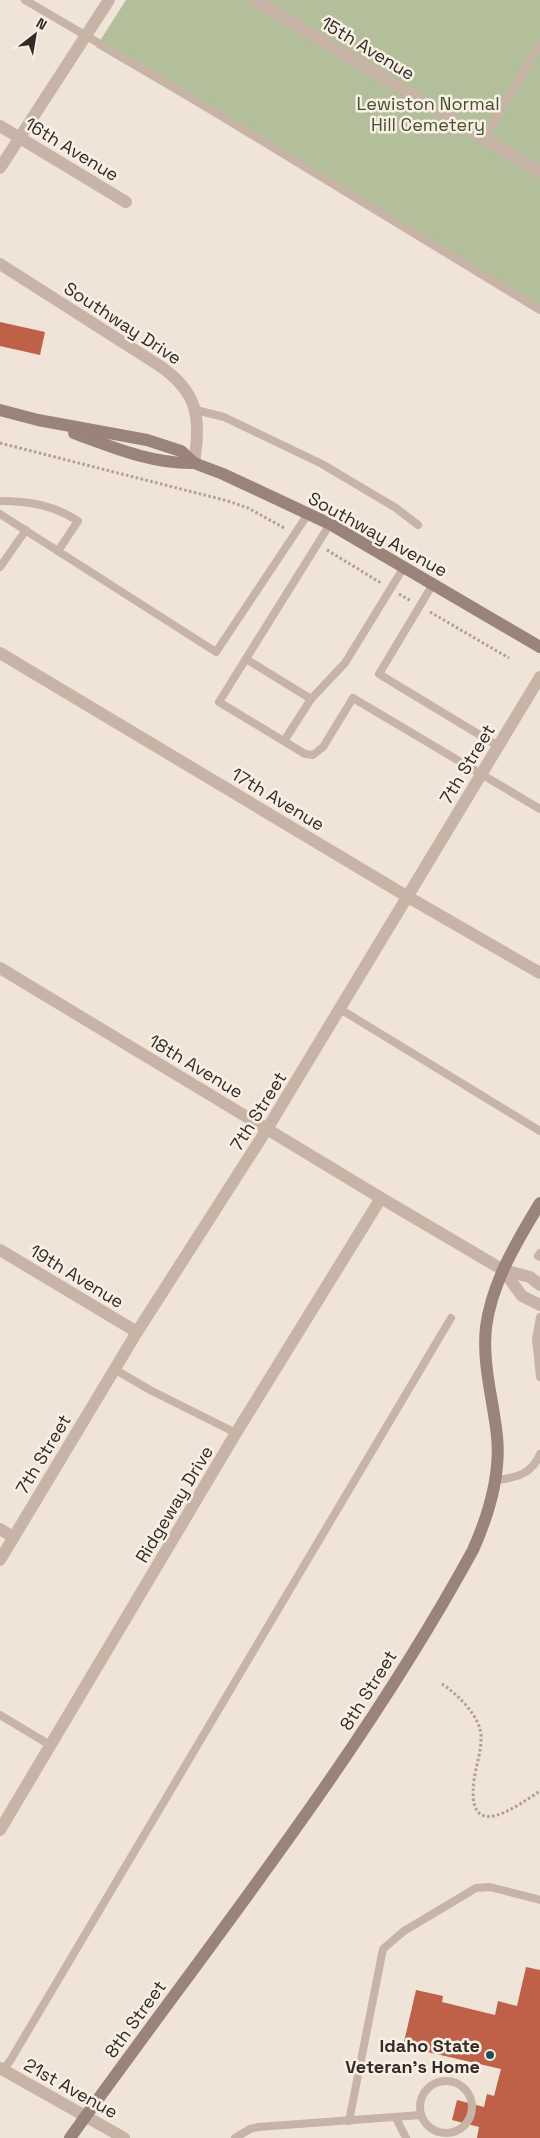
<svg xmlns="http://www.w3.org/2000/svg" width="540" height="2138" font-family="'Space Grotesk',sans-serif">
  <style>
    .green { fill: #b3be9a }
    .building { fill: #bf6048 }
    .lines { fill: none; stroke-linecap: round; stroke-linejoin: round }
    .path { stroke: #b39e91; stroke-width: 3; stroke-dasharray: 2.5 2.5; stroke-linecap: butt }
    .service { stroke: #c7b4a6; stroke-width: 8 }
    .minor { stroke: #c7b4a6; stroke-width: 12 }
    .secondary { stroke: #9a8378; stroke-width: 12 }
    .poi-dot { fill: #1f5153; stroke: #f8efe5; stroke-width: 2 }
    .labels { text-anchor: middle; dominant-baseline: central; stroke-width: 5; stroke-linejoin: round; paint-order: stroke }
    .street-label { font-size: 18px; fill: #342a27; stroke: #f8efe5 }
    .park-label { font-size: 18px; fill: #45502c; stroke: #f8efe5 }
    .poi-label { font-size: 18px; font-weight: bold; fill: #342a27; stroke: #f8efe5; text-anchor: end }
  </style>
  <rect width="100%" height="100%" fill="#f0e4d9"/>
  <path class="green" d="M126,0H540V307L96,47Z"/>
  <g class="building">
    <path d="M0,322L45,332L40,355L0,346Z"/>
    <path d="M526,1967L540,1970V2138H477L479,2127L452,2120L457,2100L484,2107L487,2094L494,2096L501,2069L406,2047L407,2043L404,2042L416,1990L443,1996L442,2002L495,2015L498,2001L517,2006Z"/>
  </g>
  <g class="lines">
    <g class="path">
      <path d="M0,443L228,501L248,508L286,529"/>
      <path d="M327,550L381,583"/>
      <path d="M399,594L411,601"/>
      <path d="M430,612L509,658"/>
      <path d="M442,1684C457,1694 479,1715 481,1734C482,1750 476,1765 474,1780C466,1843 513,1809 540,1791"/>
    </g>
    <g class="service">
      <path d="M25,0L155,76L540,310"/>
      <path d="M484,138L540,44"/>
      <path d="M196,410L224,417L322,464L396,508L418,525"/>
      <path d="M0,501C28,501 54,505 78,521L58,551"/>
      <path d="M0,514L216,652L308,514"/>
      <path d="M330,524L219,702L305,754L313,755L323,747L353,698L540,809"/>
      <path d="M0,567L26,530"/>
      <path d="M433,584L379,674L498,746"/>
      <path d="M246,659L311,699L284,741"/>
      <path d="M311,699L345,663L404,567"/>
      <path d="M340,1009L540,1131"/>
      <path d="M540,1253L538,1256L540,1257"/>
      <path d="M540,1317L536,1339L540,1377"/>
      <path d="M114,1369L150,1390L236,1433"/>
      <path d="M496,1480C516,1478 532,1474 540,1454"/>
      <path d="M0,1715L50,1745"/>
      <path d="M3,2070L10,2061L451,1318"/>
      <circle cx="446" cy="2107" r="26"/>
      <path d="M396,2118L406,2138"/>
      <path d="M349,2121L383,1949L404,1931L476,1888L490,1887L540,1900"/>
      <path d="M235,2138L250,2129L258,2127L421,2115"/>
    </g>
    <g class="minor">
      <path d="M255,0L540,172"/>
      <path d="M0,126L126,202"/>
      <path d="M0,168L109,0"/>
      <path d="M0,264L160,366C199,393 201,419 194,463"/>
      <path d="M0,653L408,897L540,973"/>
      <path d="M0,968L381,1198L503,1270L530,1277L540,1285"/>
      <path d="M0,1250L137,1332"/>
      <path d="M503,1270L522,1296L540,1305"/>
      <path d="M0,1529L13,1537"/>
      <path d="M0,1560L137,1332L267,1129L540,677"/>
      <path d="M0,1830L236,1433L381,1198"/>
      <path d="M0,2068L124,2138"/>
    </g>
    <g class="secondary">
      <path d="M0,410L38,420L147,440L181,451L194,463L223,474L330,524L540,647"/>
      <path d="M74,433C112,447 152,464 194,463"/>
      <path d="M70,2138C208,1945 359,1759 473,1550C489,1514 501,1475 497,1436C493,1399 482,1364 486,1327C492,1282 517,1241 540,1203"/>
    </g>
  </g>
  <circle class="poi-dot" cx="490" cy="2055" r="5"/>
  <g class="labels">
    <g class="street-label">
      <text transform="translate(368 48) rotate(31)">15th Avenue</text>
      <text transform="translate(72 149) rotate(31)">16th Avenue</text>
      <text transform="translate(123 323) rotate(33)">Southway Drive</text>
      <text transform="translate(378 534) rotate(29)">Southway Avenue</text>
      <text transform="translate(467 764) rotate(-59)">7th Street</text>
      <text transform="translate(278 799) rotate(31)">17th Avenue</text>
      <text transform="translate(196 1066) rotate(31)">18th Avenue</text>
      <text transform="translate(258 1111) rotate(-58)">7th Street</text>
      <text transform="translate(77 1276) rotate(31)">19th Avenue</text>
      <text transform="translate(43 1454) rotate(-59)">7th Street</text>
      <text transform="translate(174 1504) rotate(-59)">Ridgeway Drive</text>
      <text transform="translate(368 1690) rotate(-58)">8th Street</text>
      <text transform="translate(135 2019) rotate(-54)">8th Street</text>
      <text transform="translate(71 2088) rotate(29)">21st Avenue</text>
    </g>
    <g class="park-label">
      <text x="428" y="103">Lewiston Normal<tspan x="428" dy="21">Hill Cemetery</tspan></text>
    </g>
    <g class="poi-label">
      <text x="480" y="2045">Idaho State<tspan x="480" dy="21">Veteran's Home</tspan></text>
    </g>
  </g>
  <g transform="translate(35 35) rotate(31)" stroke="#f8efe5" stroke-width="4" paint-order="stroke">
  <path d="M0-4L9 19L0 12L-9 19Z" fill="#342a27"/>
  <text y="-8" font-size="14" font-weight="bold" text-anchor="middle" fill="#342a27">N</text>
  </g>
</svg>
